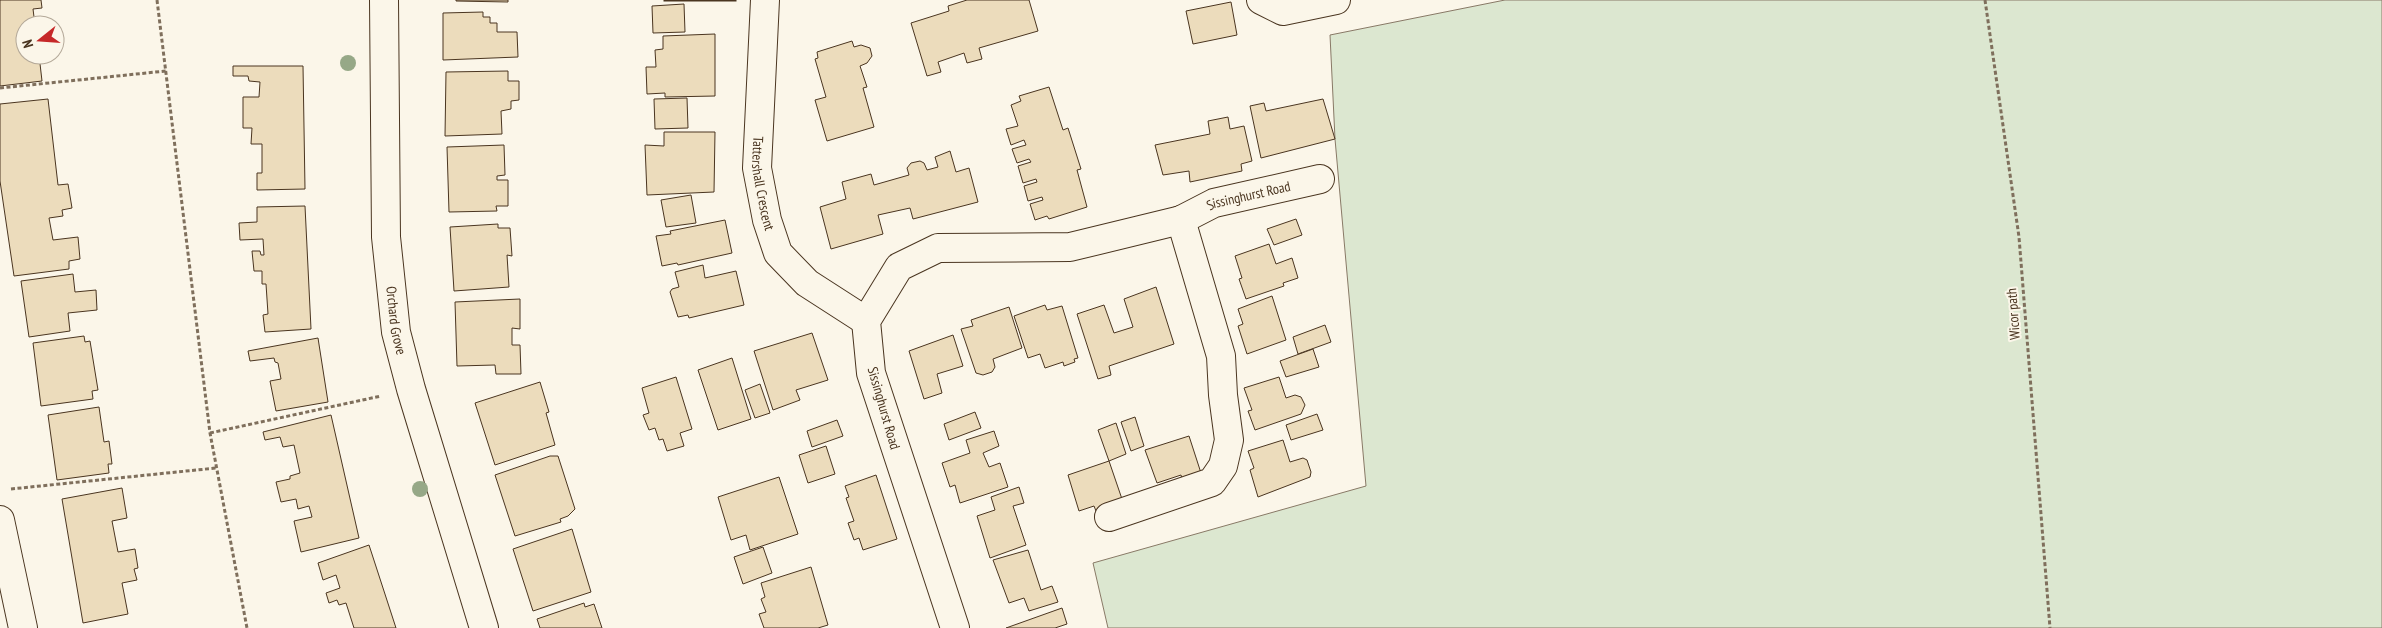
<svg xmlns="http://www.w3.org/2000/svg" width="2382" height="628" font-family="'PT Sans Narrow',sans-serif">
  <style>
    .green { fill: #dce7d0; stroke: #887966 }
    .building { fill: #ecdcbc; stroke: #4a3520 }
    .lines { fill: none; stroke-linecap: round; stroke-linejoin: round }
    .minor-casing { stroke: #4a3520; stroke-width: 30 }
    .path { stroke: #7f6f5c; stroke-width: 3; stroke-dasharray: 4 2.5; stroke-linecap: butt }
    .minor { stroke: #fbf6e9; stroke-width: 28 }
    .tree { fill: #96a887 }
    .labels { text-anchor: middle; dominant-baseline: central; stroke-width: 4; stroke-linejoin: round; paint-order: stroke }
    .street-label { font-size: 14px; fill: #4a3520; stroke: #fbf6e9 }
  </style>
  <rect width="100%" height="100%" fill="#fbf6e9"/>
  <path class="green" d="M1505,0H2382V628H1108L1093,563L1366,486L1335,139L1330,35Z"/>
  <g class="building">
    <path d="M0,0H41L42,8L33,9L35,25H25V55H39L42,81L0,86Z"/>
    <path d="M456,0H508V2L456,1Z"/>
    <rect x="664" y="0" width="72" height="1"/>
    <path d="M967,0H1029L1038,31L979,48L982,59L967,63L964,53L938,62L941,72L927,76L911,23L949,11L948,6Z"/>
    <path d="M1231,2L1237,35L1193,44L1186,11Z"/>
    <path d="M684,4L685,32L653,33L652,6Z"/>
    <path d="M483,12V17H490V23H497V32H517L518,57L443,60V13Z"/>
    <path d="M715,34V96L665,97V93L647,94L646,67H656L655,50L663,49V36Z"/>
    <path d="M852,41L854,47L861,45L870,48L872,56L867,63L860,66L867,87L863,88L874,127L827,141L815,100L826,97L815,59L818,58L817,52Z"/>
    <path d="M233,66H303L305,189L257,190V173H262V144H251L252,128H243V97H259L260,82L249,81L248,76H233Z"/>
    <path d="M508,71V81H519V100L511,101V109L501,111L502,134L445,136L446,72Z"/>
    <path d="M1049,87L1063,130L1068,128L1081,169L1077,170L1087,207L1049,219L1047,216L1035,220L1030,204L1043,200L1042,197L1028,201L1024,186L1037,182L1036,179L1023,183L1018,166L1031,162L1029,159L1017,163L1012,149L1026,145L1024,140L1011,145L1006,129L1018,126L1011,105L1021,101L1019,96Z"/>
    <path d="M687,98L688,128L655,129L654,99Z"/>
    <path d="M48,99L58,185L68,184L72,208L62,210L63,216L49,218L53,240L78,237L80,259L69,261V269L14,276L0,181V104Z"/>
    <path d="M1323,99L1335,139L1261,158L1250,106L1264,103L1266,111Z"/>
    <path d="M1228,117L1230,129L1244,126L1252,161L1241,164L1242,171L1190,182L1189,171L1163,175L1155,145L1210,134L1208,121Z"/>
    <path d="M664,132H715L714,192L647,195L645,145L664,146Z"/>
    <path d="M504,145L505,175L497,176V180H508V206H496L497,211L449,212L447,147Z"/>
    <path d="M950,151L956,172L969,168L978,202L913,219L910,208L878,215L883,234L831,249L820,207L846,199L842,182L871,174L874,185L909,175L907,168L911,163L920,161L924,163L927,170L938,167L935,157Z"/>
    <path d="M691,195L696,223L666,227L661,200Z"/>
    <path d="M305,206L311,329L265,332L263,315L268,314L266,284H262V271H254L252,251H260L261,255H264L263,239L240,240L239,223L257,222V207Z"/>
    <path d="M1296,219L1302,235L1274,245L1267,229Z"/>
    <path d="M725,220L732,253L678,265L677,263L662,266L656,236L671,234L670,231Z"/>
    <path d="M498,224V228H510L512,256L507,255L509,287L454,291L450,227Z"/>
    <path d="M1269,244L1276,264L1292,258L1298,278L1283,283L1284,286L1246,299L1239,279L1242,278L1235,256Z"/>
    <path d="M703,265L705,278L736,271L744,305L689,318L688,315L678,317L670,292L672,289L679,287L675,272Z"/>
    <path d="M73,274L75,292L96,290L97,310L68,313L70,331L29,337L21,281Z"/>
    <path d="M1156,287L1174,344L1109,366L1111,375L1098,379L1077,314L1104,305L1114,333L1133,327L1124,299Z"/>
    <path d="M1272,296L1286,340L1247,354L1238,326L1243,324L1238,309Z"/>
    <path d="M520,299V329L512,328V345H520L521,374H496L495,365L457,366L455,302Z"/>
    <path d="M1045,305L1047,310L1062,306L1078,358L1074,359L1075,362L1064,366L1063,362L1045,368L1040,354L1028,358L1014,316Z"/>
    <path d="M1009,307L1022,348L993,359L995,367L992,372L983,375L976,373L961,329L973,326L971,320Z"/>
    <path d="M1325,325L1331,342L1298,354L1293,337Z"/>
    <path d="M812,333L828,380L796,390L800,400L773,410L754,351Z"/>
    <path d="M953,335L963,366L937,374L942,393L924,399L909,351Z"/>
    <path d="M84,336L85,342L90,341L98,390L92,391L93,399L41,406L33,343Z"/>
    <path d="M318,338L328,402L276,411L270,381L281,379L278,363L275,362L274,358L250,361L248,351Z"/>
    <path d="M1313,349L1319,367L1286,377L1280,361Z"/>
    <path d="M732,358L751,419L718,430L698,370Z"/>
    <path d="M676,377L692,429L680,433L684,446L667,451L663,439L659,440L655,428L649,430L643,415L649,413L642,388Z"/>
    <path d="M1279,377L1286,398L1295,395L1301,397L1305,405L1301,414L1255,430L1248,411L1252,410L1244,388Z"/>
    <path d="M540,382L549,412L546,413L555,445L495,465L475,403Z"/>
    <path d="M760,384L770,413L755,418L745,390Z"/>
    <path d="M99,407L104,442L109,441L112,464H108L109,473L57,480L48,415Z"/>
    <path d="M975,412L981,428L949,440L944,424Z"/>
    <path d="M1317,414L1323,430L1291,440L1286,425Z"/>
    <path d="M331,415L359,538L301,552L294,521L312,517L309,506L298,509L296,499L281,502L276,482L290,479V476L300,473L294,445L283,447L280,437L265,440L263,432Z"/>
    <path d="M1135,417L1144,446L1131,451L1121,422Z"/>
    <path d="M837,420L843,436L812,447L807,431Z"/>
    <path d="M1116,423L1126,454L1109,461L1098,430Z"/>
    <path d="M994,431L999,446L983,453L989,467L1000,463L1008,487L960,503L955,485L950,487L942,463L970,453L966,440Z"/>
    <path d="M1189,436L1201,473L1182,479L1181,475L1157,483L1145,450Z"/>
    <path d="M1283,440L1290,462L1303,458L1307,460L1311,472L1310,477L1258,497L1250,470L1254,468L1248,451Z"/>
    <path d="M826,446L835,474L808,483L799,455Z"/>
    <path d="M550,456H558L575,509L568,516L560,519L561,522L515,536L495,475Z"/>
    <path d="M1109,461L1123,502L1096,511L1094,506L1079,511L1068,475Z"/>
    <path d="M876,475L897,539L863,550L859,538L854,540L848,523L854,521L846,498L849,497L845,486Z"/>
    <path d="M779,477L798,534L750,550L746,535L731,540L718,497Z"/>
    <path d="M1019,487L1024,503L1013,506L1026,545L990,558L977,516L995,510L991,497Z"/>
    <path d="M122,488L127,518L112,521L118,552L135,549L138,568L134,569L137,580L122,583L128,614L83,623L62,499Z"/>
    <path d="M572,529L591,592L533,611L513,549Z"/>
    <path d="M369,545L396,628H354L346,603L339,605L337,600L329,603L326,593L340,588L336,575L323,580L318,563Z"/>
    <path d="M763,547L772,573L743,584L734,557Z"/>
    <path d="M1028,550L1041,590L1052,586L1058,602L1029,611L1024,598L1009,603L993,560Z"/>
    <path d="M811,567L828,625L818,628H764L759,614L766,612L761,599L765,597L761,583Z"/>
    <path d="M584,603L585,607L594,604L602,628H540L537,619Z"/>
    <path d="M1062,608L1067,624L1055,628H1006Z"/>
  </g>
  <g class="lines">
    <defs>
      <g id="minor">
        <path id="s1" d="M384,0L386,237L396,332L411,389L484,628"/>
        <path id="s2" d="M765,0L757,168L767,220L778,253L807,283L866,321"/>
        <path d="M1261,0L1283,11L1336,0"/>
        <path d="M1109,517L1212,482L1223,466L1229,440L1223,395L1221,356L1181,220"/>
        <path d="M0,520L23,628"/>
        <path id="s3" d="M955,628L871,373L866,321L899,267L938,248L1070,247L1181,220L1214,203L1320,179"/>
      </g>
    </defs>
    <use href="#minor" class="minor-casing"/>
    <g class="path">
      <path d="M157,0L210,433L247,628"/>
      <path d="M1985,0L2019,237L2050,628"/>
      <path d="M0,88L166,71"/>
      <path d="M210,433L381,396"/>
      <path d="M11,489L216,468"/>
    </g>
    <use href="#minor" class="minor"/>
  </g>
  <g class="tree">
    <circle cx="348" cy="63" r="8"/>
    <circle cx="420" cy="489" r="8"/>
  </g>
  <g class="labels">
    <g class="street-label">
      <text stroke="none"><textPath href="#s2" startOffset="184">Tattershall Crescent</textPath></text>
      <text stroke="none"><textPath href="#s3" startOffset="746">Sissinghurst Road</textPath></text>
      <text transform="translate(2013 314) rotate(-94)">Wicor path</text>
      <text stroke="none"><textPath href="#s1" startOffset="321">Orchard Grove</textPath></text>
      <text transform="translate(884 408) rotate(74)">Sissinghurst Road</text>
    </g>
  </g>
  <g transform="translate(40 40) rotate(253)"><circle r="24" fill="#fbf6e9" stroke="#b4a999"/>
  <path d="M0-4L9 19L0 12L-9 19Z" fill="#c62828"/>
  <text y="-8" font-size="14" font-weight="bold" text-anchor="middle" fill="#4a3520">N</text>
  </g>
</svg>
